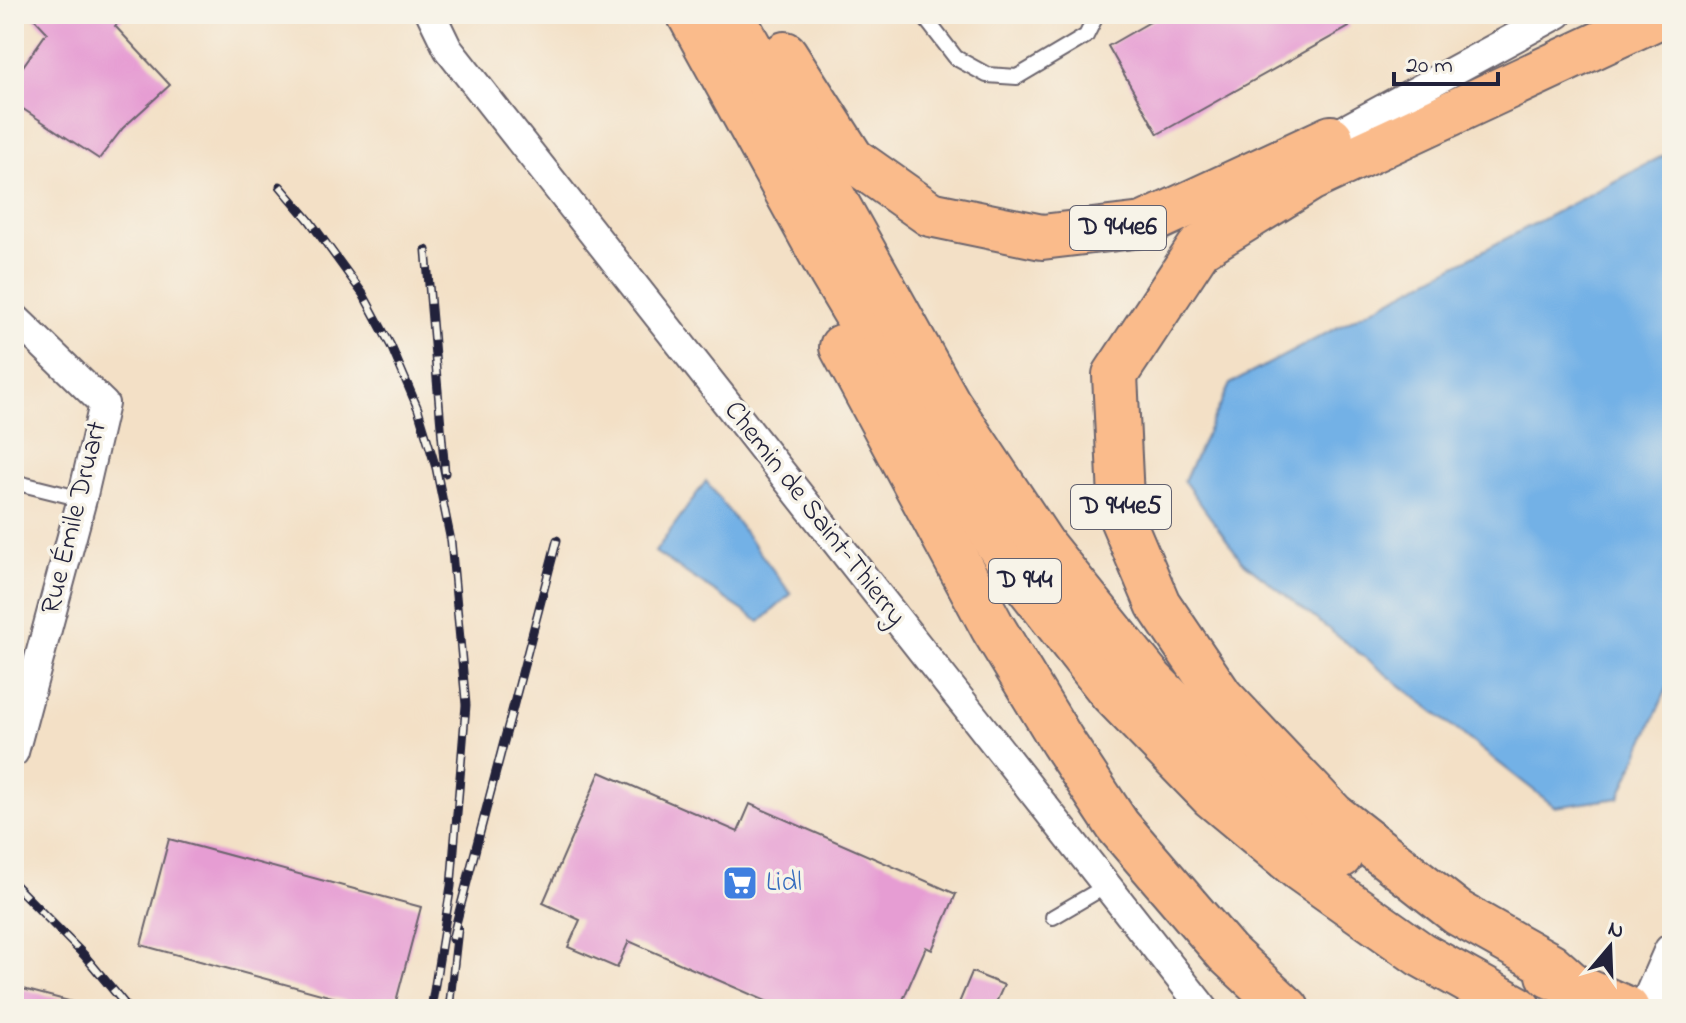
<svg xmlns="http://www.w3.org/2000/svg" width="1686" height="1023" font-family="'Indie Flower',sans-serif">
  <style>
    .water { fill: #73b1e6; stroke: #4a6a90; stroke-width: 2 }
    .building { fill: #e69dd3 }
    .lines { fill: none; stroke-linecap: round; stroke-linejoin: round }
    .service-casing { stroke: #6b646c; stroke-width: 18 }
    .minor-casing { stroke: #6b646c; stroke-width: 32 }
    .tertiary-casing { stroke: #6b646c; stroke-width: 40 }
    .trunk-casing { stroke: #6b646c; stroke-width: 48 }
    .service { stroke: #fff; stroke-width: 14 }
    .minor { stroke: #fff; stroke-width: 28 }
    .tertiary { stroke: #fff; stroke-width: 36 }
    .trunk { stroke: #fabb8b; stroke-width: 44 }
    .rail-casing { stroke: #22223b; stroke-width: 9 }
    .rail { stroke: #f7f3e8; stroke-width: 6; stroke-dasharray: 18; stroke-linecap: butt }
    .labels { text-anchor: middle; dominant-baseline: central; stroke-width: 7; stroke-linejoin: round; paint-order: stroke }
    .shield { fill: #f7f3e8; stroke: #62616f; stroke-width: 2 }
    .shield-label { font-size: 26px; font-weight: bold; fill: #22223b }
    .street-label { font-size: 28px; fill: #22223b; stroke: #f7f3e8 }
    .shop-label { font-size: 28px; fill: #366cbe; stroke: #f7f3e8; text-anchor: start }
  </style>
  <rect width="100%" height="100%" fill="#f7f3e8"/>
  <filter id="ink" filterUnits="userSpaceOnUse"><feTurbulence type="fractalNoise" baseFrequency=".0125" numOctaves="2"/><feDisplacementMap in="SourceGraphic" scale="16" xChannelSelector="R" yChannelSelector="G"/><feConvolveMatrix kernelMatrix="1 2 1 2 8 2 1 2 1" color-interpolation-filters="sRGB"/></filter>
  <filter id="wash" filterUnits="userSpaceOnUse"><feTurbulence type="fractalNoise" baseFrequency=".006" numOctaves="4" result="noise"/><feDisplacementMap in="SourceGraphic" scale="32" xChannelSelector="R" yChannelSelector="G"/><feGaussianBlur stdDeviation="1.8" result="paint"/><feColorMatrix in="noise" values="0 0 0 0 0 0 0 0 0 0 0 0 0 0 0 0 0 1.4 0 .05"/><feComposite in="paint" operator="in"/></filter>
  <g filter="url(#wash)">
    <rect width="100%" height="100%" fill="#f3e0c6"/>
    <g class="water">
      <path d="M1672,151V677L1619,798L1555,807L1242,561L1184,481L1230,384Z"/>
      <path d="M706,481L791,594L760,622L655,552Z"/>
    </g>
    <g id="blocks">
      <g class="building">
        <path d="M30,14H127L115,26L170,85L123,128L99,159L14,103V79L47,32Z"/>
        <path d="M1164,14H1342L1349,27L1158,134L1108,46Z"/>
        <path d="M600,772L738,832L750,804L956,894L932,950L926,947L899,1009H784L629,941L617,968L568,947L580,920L543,903Z"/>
        <path d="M169,839L421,907L394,1009H376L141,945Z"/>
        <path d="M972,972L1004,985L993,1009H973L959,1003Z"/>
        <path d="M23,989L84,1005L83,1009H18Z"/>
      </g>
    </g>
  </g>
  <g filter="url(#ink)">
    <use href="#blocks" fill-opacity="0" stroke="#6b646c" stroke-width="2"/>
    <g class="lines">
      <defs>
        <g id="service">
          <path d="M922,14L956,58L987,75L1017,77L1086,36L1097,14"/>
          <path d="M14,482L82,499"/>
          <path d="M1053,917L1106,886"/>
        </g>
        <g id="minor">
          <path d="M431,14L448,49L1204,1009"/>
          <path d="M1322,142L1558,14"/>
          <path d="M14,317L104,404L82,499L14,752"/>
        </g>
        <path id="tertiary" d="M1647,1009L1672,952"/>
        <g id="trunk">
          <path d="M689,14L831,272L931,440L1012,566L1111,692L1212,796L1300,869L1420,954L1519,1009"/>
          <path d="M731,14L948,403L1044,547L1152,681L1273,803L1340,856"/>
          <path d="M785,54L852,159L930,214L1042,237L1143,225L1331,138"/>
          <path d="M842,347L993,628L1062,741L1118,826L1227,953L1287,1009"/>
          <path d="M1549,975L1627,1009"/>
          <path d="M1576,988L1550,965L1458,913L1333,815L1221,697L1158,604L1122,519L1115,375L1199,248L1310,179L1664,14"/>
        </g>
      </defs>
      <use href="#service" class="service-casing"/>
      <use href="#minor" class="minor-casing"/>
      <use href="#tertiary" class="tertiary-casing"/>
      <use href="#trunk" class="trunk-casing"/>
      <use href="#service" class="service"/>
      <use href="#minor" class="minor"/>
      <use href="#tertiary" class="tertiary"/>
      <use href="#trunk" class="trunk"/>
      <defs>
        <g id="rail">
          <path d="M280,186L309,220L363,294L391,346L418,409L436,468L451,541L466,705L451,886L431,1009"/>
          <path d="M426,250L445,473"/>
          <path d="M14,884L84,955L129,1009"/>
          <path d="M452,939L557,540"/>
          <path d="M449,1009L458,929"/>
        </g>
      </defs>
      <use href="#rail" class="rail-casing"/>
      <use href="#rail" class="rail"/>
    </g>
  </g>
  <defs>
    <symbol id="supermarket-square" viewBox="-11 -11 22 22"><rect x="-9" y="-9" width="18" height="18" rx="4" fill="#3f7fe0" stroke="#f7f3e8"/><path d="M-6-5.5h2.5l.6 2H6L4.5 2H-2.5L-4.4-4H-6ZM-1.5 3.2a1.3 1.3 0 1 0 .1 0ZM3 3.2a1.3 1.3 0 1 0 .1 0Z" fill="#fff"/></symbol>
  </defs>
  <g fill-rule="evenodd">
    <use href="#supermarket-square" x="720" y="863" width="40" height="40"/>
  </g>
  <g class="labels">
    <g class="shield">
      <rect x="1070" y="206" width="96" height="44" rx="6"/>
      <rect x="1071" y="485" width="100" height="44" rx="6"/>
      <rect x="989" y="559" width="72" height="44" rx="6"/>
    </g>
    <g class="shield-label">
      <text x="1118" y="228">D 944e6</text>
      <text x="1121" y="507">D 944e5</text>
      <text x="1025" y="581">D 944</text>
    </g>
    <g class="street-label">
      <text transform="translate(814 514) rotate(52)">Chemin de Saint-Thierry</text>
      <text transform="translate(75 518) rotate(-76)">Rue Émile Druart</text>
    </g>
    <g class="shop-label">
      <text x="766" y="883">Lidl</text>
    </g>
  </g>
  <rect width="1686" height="1023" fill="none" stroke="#f7f3e8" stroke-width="48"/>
  <g transform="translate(1610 947) rotate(19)" stroke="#f7f3e8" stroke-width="6" paint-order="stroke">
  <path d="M0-6L14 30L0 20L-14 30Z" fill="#22223b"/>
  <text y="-12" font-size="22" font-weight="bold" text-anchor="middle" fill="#22223b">N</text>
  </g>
  <path d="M1394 72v12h104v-12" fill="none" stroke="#22223b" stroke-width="4"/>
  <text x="1406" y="72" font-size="24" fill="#22223b" stroke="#f7f3e8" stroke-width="6" paint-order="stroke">20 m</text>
</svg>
